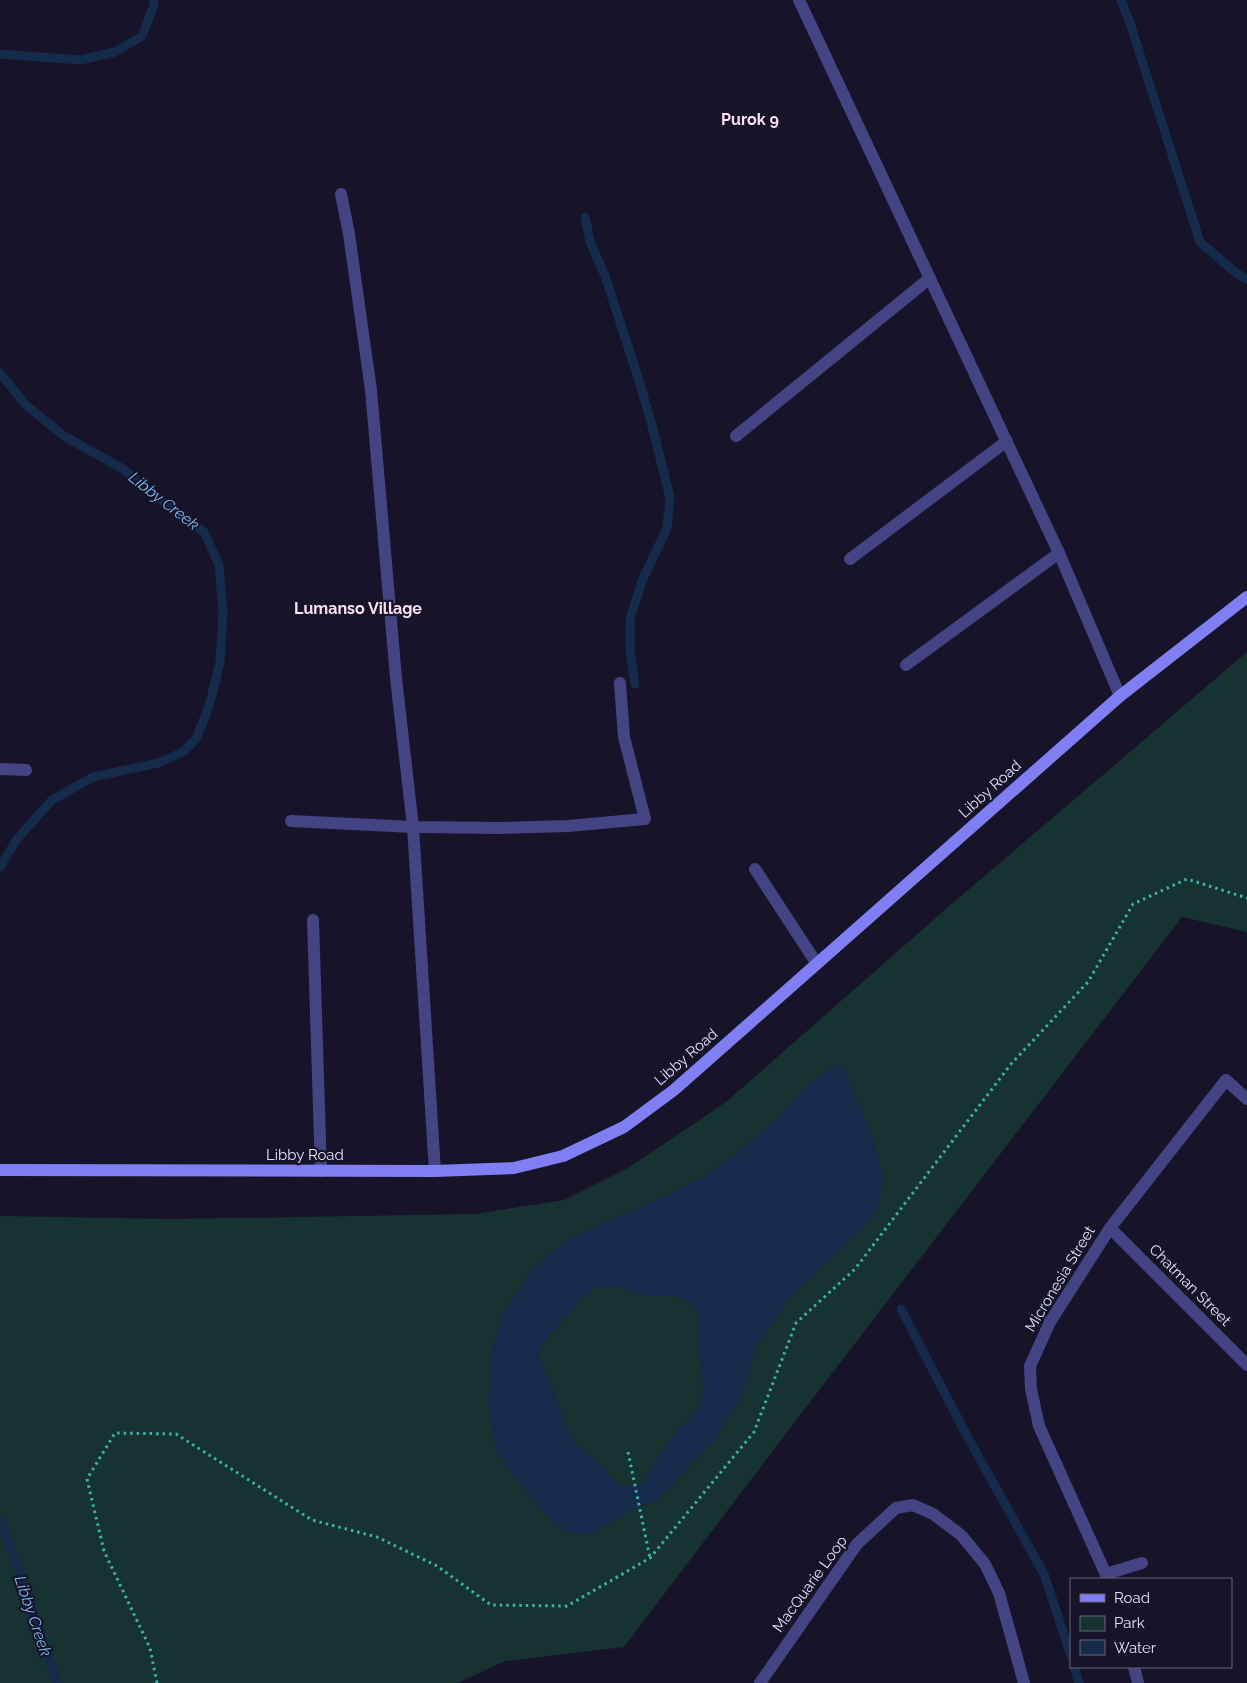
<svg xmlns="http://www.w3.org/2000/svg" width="1247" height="1683" font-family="Raleway,sans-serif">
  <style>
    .green { fill: #173331 }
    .water { fill: #152b4c; fill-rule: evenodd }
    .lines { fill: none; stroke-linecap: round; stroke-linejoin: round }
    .stream { stroke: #152b4c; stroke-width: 9 }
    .path { stroke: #3db2a8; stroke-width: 3; stroke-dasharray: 2.5 4; stroke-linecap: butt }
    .lane { stroke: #444384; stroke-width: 12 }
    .street { stroke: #444384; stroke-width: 12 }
    .secondary { stroke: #7f7ff3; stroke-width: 12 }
    .labels { text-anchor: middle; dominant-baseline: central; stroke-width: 4.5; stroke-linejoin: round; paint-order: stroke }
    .street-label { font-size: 15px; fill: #e2dffc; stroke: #171429 }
    .neighbourhood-label { font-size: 16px; font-weight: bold; fill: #fce1f3; stroke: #171429 }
    .water-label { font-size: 16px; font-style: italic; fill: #77bcf2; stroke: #171429 }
  </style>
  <rect width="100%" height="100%" fill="#171429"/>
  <path class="green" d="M1247,652V932L1182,917L784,1436L624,1647L505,1661L458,1683H0V1216L172,1219L475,1214L564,1200L628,1168L726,1102L947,908Z"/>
  <path class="water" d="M841,1062L874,1140L883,1178L878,1207L866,1224L792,1295L755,1348L742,1396L713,1441L658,1499L628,1512L589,1535L569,1532L552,1521L526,1491L496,1451L488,1407L490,1358L501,1317L535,1265L573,1236L634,1210L700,1179L739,1152L776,1120L801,1092L816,1079ZM596,1286L616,1287L648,1295L681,1297L693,1304L698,1315V1348L702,1370L703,1393L700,1405L688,1421L679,1428L661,1452L644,1482L628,1487L617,1484L611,1478L605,1468L575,1443L565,1425L554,1390L540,1360L541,1347L549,1336L583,1297Z"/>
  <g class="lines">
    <g class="stream">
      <path d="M1121,0L1130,23L1200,242L1236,273L1247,279"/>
      <path d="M0,54L80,60L115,52L142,36L154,5V0"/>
      <path d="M585,217L590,241L605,276L636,371L650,418L670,498L667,528L642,581L630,619V652L635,684"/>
      <path d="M0,373L26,405L64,436L123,469L172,509L204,532L219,565L223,613L220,662L209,706L196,739L183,752L158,763L93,777L52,800L17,839L0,867"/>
      <path d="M901,1309L967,1436L1044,1574L1071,1656"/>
      <path d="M0,1521L27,1591L57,1683"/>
      <path d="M1074,1667L1079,1683"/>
    </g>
    <g class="path">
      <path d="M628,1452L650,1558"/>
      <path d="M157,1683L150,1648L104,1551L87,1479L115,1433L176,1434L312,1520L377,1537L437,1566L491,1605L567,1606L650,1558L754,1432L796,1323L855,1269L1011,1064L1088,982L1133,904L1187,879L1247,898"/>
    </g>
    <g class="lane">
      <path d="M736,436L930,278"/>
      <path d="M850,559L1007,441"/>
      <path d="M906,665L1059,553"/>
      <path d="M755,869L817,964"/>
    </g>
    <g class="street">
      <path d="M799,0L1059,553L1120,696"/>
      <path d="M341,194L349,234L371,390L396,678L413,827L435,1171"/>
      <path d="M0,769L26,770"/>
      <path d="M291,821L413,827L501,828L568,826L645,819L624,737L620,683"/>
      <path d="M313,920L321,1171"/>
      <path d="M1110,1228L1247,1365"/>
      <path d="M1106,1574L1142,1563"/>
      <path d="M1108,1579L1039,1426L1031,1389L1030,1366L1050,1322L1110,1228L1226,1080L1247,1099"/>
      <path d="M1134,1667L1138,1683"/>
      <path d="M760,1683L857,1544L896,1508L913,1505L933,1514L961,1535L985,1564L999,1593L1024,1683"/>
    </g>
    <path class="secondary" d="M0,1170L435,1171L514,1168L563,1156L624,1127L674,1090L1120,696L1247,597"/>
  </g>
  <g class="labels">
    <g class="street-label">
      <text transform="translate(990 789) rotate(-42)">Libby Road</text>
      <text transform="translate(686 1057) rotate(-41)">Libby Road</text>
      <text x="305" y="1155">Libby Road</text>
      <text transform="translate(1060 1279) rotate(-59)">Micronesia Street</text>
      <text transform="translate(1190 1285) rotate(45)">Chatman Street</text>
      <text transform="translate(810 1584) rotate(-54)">MacQuarie Loop</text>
    </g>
    <g class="neighbourhood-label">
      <text x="750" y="119">Purok 9</text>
      <text x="358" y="608">Lumanso Village</text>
    </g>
    <g class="water-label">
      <text transform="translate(164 501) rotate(38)">Libby Creek</text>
      <text transform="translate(33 1616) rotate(71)">Libby Creek</text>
    </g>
  </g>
  <rect x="1070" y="1578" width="162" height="90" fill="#171429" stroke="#68657d"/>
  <rect x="1080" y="1594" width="25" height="8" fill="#7f7ff3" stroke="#68657d"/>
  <text x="1114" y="1603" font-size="15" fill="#e2dffc">Road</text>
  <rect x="1080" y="1616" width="25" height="15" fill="#173331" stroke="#68657d"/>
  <text x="1114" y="1628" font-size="15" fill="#e2dffc">Park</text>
  <rect x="1080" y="1640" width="25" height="15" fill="#152b4c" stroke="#68657d"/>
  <text x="1114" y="1653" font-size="15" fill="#e2dffc">Water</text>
</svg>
